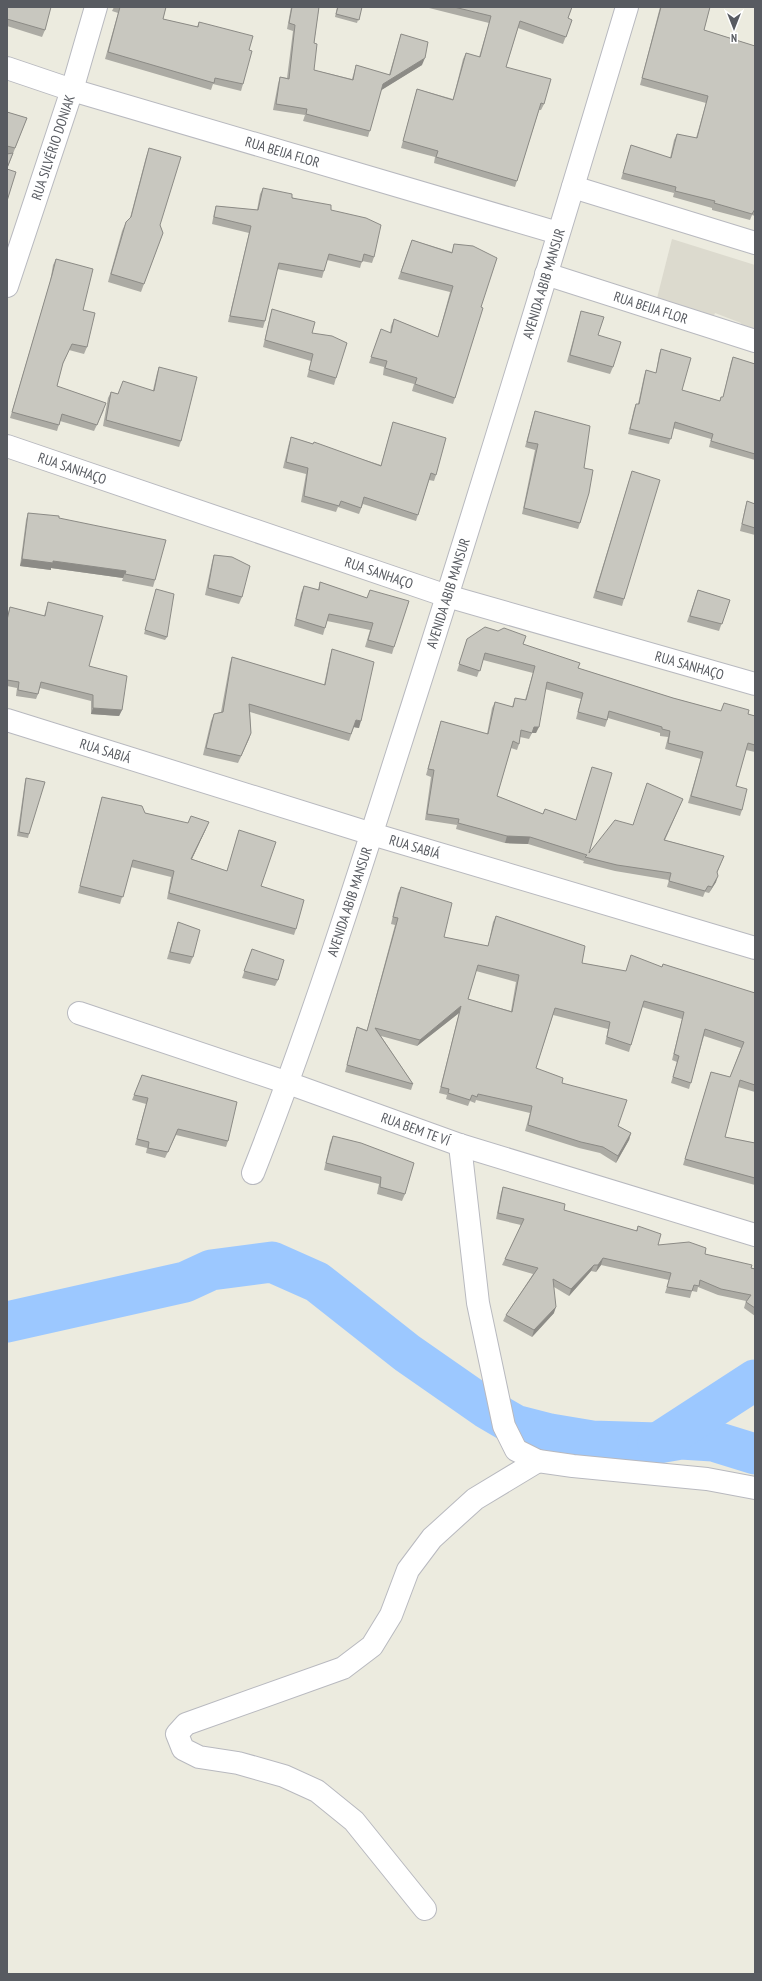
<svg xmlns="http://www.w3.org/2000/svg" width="762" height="1981" font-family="'PT Sans Narrow',sans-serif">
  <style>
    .education { fill: #dcdace }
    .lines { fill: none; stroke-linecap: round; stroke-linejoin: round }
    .river { stroke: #9cc8ff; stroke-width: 41 }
    .minor-casing { stroke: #b8b9bf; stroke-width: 24 }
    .minor { stroke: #fff; stroke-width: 22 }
    .wall { fill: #acaba4; fill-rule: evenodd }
    .shaded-wall { fill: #8c8b86 }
    .building { fill: #c8c7bf; stroke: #8c8b86; fill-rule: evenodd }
    .labels { text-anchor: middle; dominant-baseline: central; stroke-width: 4; stroke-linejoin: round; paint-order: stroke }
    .street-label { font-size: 14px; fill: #585b61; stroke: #fff }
  </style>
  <rect width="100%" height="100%" fill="#ecebdf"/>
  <path class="education" d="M672,239L755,265V333L743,329L741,323L715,313L712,321L656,302Z"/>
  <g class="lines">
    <g class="river">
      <path d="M7,1322L185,1282L211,1270L272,1262L317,1282L407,1353L486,1408L515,1425L550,1434L592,1441L658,1443L681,1439L713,1441L755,1454"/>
      <path d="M658,1443L755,1380"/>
    </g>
    <defs>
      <g id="minor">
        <path id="s1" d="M7,68L72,90L558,233"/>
        <path d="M573,187L755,243"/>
        <path id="s2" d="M546,274L755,341"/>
        <path id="s3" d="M7,286L72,90L96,7"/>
        <path id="s4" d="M7,446L447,596L755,684"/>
        <path id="s5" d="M7,720L372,834L755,948"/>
        <path id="s6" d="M79,1013L288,1083L460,1145L755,1235"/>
        <path d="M460,1145L478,1303L504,1426L516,1450L538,1461L573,1466L707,1479L755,1488"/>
        <path id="s7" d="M253,1173C313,1021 362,864 412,707C486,475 557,241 627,7"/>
        <path d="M425,1909L354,1821L317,1791L284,1776L238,1763L199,1757L183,1749L177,1734L186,1724L343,1668L372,1646L391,1615L408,1570L432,1538L475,1499L538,1461"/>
      </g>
    </defs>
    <use href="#minor" class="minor-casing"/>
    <use href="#minor" class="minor"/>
  </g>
  <g class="wall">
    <path d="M7,7L45,30L42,37L7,26Z"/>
    <path d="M114,7H166L163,19L197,27L199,22L249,50L243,84L241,91L213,84L211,90L105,59L118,13L112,11Z"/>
    <path d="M291,7H319L314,43V70L352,79L356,65L389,75L401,34L422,65L381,90L368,137L303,121L305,115L273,110L278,84L280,77L287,78L293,31L287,29Z"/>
    <path d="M337,7H362L357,23L335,17Z"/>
    <path d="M425,7H572L568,18L572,20L563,44L518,28L506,67L544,104L541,110H539L515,187L434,163L435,157L401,148L415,96L417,89L453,99L463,59L466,53L479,57L489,23Z"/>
    <path d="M660,7H710L704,30L755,46V216L752,215L750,220L712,210V208L673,197L674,193L621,179L631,145L670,158L674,140L677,134L696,138L706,103L640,85Z"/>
    <path d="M7,112L27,118L7,169V154H8L7,153Z"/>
    <path d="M149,148L160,225L163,233L141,292L108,282L122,231L126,222L130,218L146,157Z"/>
    <path d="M263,188L331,210L374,257L372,263L362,261L360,268L327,260L322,278L277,269L265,321L263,328L228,322L249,233L212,224L214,213L216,206L257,210L260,194Z"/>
    <path d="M412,240L452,252L454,244L481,307L455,398L453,404L412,391L414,384L383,375L384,367L369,363L381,329L390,333L391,326L394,319L438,337L450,292L398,279Z"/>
    <path d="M56,259L83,310L87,347L84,354L69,350L62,366L57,386L104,410L94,431L60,421L57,431L10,418L50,282L53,265Z"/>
    <path d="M272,309L312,333L336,378L334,385L307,377L311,361L263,347L270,316Z"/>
    <path d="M581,311L598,335L613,367L610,374L567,362L579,318Z"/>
    <path d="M661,349L682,390L720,401L721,397H723L731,362L733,357L755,364V460L709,447L711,439L673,428L669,444L628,434L634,409L636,404H638L644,376L646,370L656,373L659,354Z"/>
    <path d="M159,367L181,441L179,447L103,426L108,398L111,392L118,394L153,390L157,373Z"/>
    <path d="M535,411L584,468L580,523L578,529L522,514L535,450L525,447L533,417Z"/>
    <path d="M393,422L436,475L434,481L429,480L416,521L363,504L359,514L338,507L336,512L301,502L306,474L283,468L289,443L291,437L381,465Z"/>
    <path d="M632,471L624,599L622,606L593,598Z"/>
    <path d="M747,501L755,504V535L740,531L745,508Z"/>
    <path d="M28,513L59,518L155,580L153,587L122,581L123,578L51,568V570L20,566L26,520Z"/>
    <path d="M214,555L242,597L239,604L205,595L212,562Z"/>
    <path d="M320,582L367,598L370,590L394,647L392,654L365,647L370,630L327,621L323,635L294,626L301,593L304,586L318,590Z"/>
    <path d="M156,589L167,637L165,640L144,634Z"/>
    <path d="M698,590L730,600L719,631L687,622Z"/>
    <path d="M48,602L89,666L122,710L119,716L91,714V701L40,688L38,694L36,699L16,696L17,688L7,686V616L10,607L44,616Z"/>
    <path d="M467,639L523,644L578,668L673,698L721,711L748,714L755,716V752L746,750L736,786L742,810L740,816L688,803L701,759L665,749L668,737L660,736V733L608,718L605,727L576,719L581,699L545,689L536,733H532L529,739L520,737L519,744L517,750L511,748L497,796L543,814L545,809L576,820L592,767L589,853L633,825L683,799L665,840L724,856L717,873L716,882L709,893L705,892L703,897L667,887L669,880L615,871L583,863L584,861L528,844L505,843L456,829L457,825L425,820L431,777L426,775L439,727L441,721L487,734L492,708L495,702L512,707L515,698L525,700L533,673L483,660L477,677L457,671Z"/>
    <path d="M332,649L359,728L354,727L349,741L250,712L251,733L238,763L203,755L211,721L214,714L221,712L230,663L232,657L324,685L330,656Z"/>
    <path d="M26,778L29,834L28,838L17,836L25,781Z"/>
    <path d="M102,797L145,813L206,829L192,859L227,871L239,830L261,886L296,929L294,935L167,899L171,877L131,867L120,904L78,893L100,804Z"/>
    <path d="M401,887L444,937L488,946L493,922L496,916L582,963L626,971L662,967L755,993V1092L738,1087L725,1137L755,1143V1185L683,1165L711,1072L730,1077L741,1048L704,1036L689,1089L671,1083L677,1062L672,1060L682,1019L642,1007L629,1052L605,1044L608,1029L553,1015L536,1068L562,1083L618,1126L631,1133L629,1140L616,1163L600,1153L579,1148L525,1131L530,1113L476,1100L475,1103L470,1101L468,1106L446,1099L447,1095L439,1093L459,1013L417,1046L381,1036L413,1084L411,1090L345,1072L355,1033L357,1027L367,1030L395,925L391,924L398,893ZM476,971L516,982L511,1011L468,999Z"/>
    <path d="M178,922L193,957L190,964L167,959Z"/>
    <path d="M252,949L278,980L275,986L242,978Z"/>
    <path d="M142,1075L228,1141L226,1147L176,1135L165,1158L146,1153L147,1148L135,1145L146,1104L132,1100Z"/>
    <path d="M333,1136L405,1194L402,1201L377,1194L379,1184L324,1170L330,1143Z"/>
    <path d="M503,1187L564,1210L636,1231L638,1226L658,1245L705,1254L755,1269V1316L744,1308L746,1301L718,1295L698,1287L697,1292L692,1291L690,1298L665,1293L669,1280L601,1265L596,1272L591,1271L569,1296L554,1287V1313L532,1337L503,1321L506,1315L533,1274L502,1265L505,1259L521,1225L496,1219L501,1193Z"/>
  </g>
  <g class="shaded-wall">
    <path d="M425,58L422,65L380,91L383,84Z"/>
    <path d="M22,559L53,561L126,571L123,578L51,568V570L20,566Z"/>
    <path d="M93,708L122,710L119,716L91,714Z"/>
    <path d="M356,720L361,721L359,728L353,727Z"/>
    <path d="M534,727H539L536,733H532Z"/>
    <path d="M251,733L249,739L238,763L241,756Z"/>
    <path d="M209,822L206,829L189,865L191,859Z"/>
    <path d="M507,836L530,837L528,844L505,843Z"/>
    <path d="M718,876L716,882L709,893L712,887Z"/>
    <path d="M461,1006L459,1013L417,1046L420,1040Z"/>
    <path d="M631,1133L629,1140L616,1163L618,1156Z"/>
    <path d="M603,1258L601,1265L596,1272L598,1265Z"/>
    <path d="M594,1265L591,1271L569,1296L571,1289Z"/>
    <path d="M556,1307L554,1313L532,1337L534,1330Z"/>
  </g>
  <g class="building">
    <path d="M7,7H51L45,30L7,19Z"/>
    <path d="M120,7H166L163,19L198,27L199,22L253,36L249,50L252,51L243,84L215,78L214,83L108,52Z"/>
    <path d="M292,7H319L314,43L317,44L314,70L353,80L356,65L390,75L401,34L428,42L425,58L383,84L370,131L306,114L307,109L276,104L280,77L289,79L295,25L289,23Z"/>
    <path d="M338,7H362L359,20L336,14Z"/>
    <path d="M454,7H572L568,18L572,20L566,37L520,21L506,67L551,79L544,104L541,103L517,181L436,157L438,151L403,141L417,89L453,100L466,53L480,57L491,16Z"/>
    <path d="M661,7H710L704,30L755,46V209L752,214L714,203L715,201L675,191L676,187L623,173L631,145L671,158L677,134L697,138L708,96L642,78Z"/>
    <path d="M7,112L27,118L15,148L7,146Z"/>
    <path d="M149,148L181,157L160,225L163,233L144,284L111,274L126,222L131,217Z"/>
    <path d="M13,153L7,168V154Z"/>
    <path d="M7,169L16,172L7,201Z"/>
    <path d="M263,188L292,194V198L331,205V210L366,218L381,225L374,257L364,254L362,262L329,254L324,271L279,263L265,321L230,316L251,226L214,217L216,206L258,210Z"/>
    <path d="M412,240L452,253L454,244L473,246L497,258L481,307L483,308L455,398L415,384L417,378L385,368L387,361L371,357L381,329L391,333L394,319L438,337L453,286L401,272Z"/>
    <path d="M56,259L93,269L83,310L95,313L87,347L72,344L63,363L57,386L106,403L97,425L62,414L59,425L12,412L52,275Z"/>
    <path d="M272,309L315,322L312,333L332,336L347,343L336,378L309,370L313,354L265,340Z"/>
    <path d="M581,311L604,317L598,335L621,342L613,367L570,355Z"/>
    <path d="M661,349L691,358L682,390L720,401L721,397H723L733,357L755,364V454L711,441L713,434L675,422L671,439L630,429L636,404H639L646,370L656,373Z"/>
    <path d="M159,367L197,377L181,441L106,420L111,392L118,394L123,381L154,391Z"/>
    <path d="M535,411L590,426L584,468L593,470L589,493L580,523L524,508L538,444L527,442Z"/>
    <path d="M393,422L446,438L436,475L431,473L418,515L364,497L361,508L341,501L339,506L304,496L308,468L286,462L291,437L313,444L314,442L381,466Z"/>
    <path d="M632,471L660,480L624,599L596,591Z"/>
    <path d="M747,501L755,504V528L742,524Z"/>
    <path d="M28,513L59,516V518L166,540L155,580L125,574L126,571L53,561V563L22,559Z"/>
    <path d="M214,555L232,557L250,566L242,597L208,588Z"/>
    <path d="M320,582L367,598L370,590L409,601L394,647L368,640L373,623L329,614L325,628L296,619L304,586L319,590Z"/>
    <path d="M156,589L174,594L167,637L145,630Z"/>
    <path d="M698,590L730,600L722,624L690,616Z"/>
    <path d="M48,602L103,616L89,666L127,676L122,710L93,708V695L41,682L38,694L18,690L19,682L7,680V620L10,607L45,616Z"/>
    <path d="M485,627L498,631L504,628L526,636L523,644L580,663L578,668L673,698L721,711L724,703L749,710L748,714L755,716V745L748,743L736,786L747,789L742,810L691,796L703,752L668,743L670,731L662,729V727L609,711L607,720L578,712L583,693L547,682L539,727H534L532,733L521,730L519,744L513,741L497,796L543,814L545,809L576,820L592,767L612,773L589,853L615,820L633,825L647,783L683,799L664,840L724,856L717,872L718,876L712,887L708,886L705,891L669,881L671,873L617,865L585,857L587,855L530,837L507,836L458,823L459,819L427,814L434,770L428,769L441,721L488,734L495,702L513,707L515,698L526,700L535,666L485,653L480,671L459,664L467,639Z"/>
    <path d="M332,649L374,662L361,721L356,720L351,734L249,704L251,733L241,756L206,748L214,714L223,712L232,657L325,685Z"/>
    <path d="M26,778L45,782L29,834L19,832Z"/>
    <path d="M102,797L142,806L145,813L188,823L191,816L209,822L191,859L227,871L239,830L276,842L261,886L304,900L296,929L169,893L174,871L133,860L123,897L80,886Z"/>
    <path d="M401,887L452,903L444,937L488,946L496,916L585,946L582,963L626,971L631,955L662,967L663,964L755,993V1085L740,1080L725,1137L755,1143V1178L685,1159L711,1072L730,1077L744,1042L705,1029L691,1083L673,1077L679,1056L674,1054L684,1012L644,1001L631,1045L607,1037L610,1022L555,1008L536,1068L563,1078L562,1083L627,1100L618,1126L631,1133L618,1156L603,1147L581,1142L528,1125L532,1106L478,1094L477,1097L472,1095L470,1100L448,1093L449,1089L441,1087L461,1006L420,1040L375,1028L413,1084L347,1065L357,1027L367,1031L398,918L393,917ZM478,965L519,975L512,1012L468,999Z"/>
    <path d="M178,922L200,930L193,957L170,952Z"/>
    <path d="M252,949L284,960L278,980L244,971Z"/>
    <path d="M142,1075L237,1102L228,1141L178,1129L168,1152L148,1148L149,1142L137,1139L148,1098L134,1095Z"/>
    <path d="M333,1136L361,1143L414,1163L405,1194L380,1187L381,1177L326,1163Z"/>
    <path d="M503,1187L565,1204L564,1210L637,1231L638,1226L661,1234L658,1245L689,1242L706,1248L705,1254L752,1265L751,1268L755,1269V1308L746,1302L751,1295L721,1289L700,1280L699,1286L694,1285L692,1291L667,1287L671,1273L603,1258L598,1265H594L571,1289L553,1279L556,1307L534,1330L506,1315L538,1268L505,1259L524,1219L498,1213Z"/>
  </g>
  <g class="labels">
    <g class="street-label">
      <text stroke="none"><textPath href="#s3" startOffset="146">RUA SILVÉRIO DONIAK</textPath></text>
      <text stroke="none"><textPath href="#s1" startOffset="288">RUA BEIJA FLOR</textPath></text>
      <text stroke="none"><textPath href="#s7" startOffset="936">AVENIDA ABIB MANSUR</textPath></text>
      <text stroke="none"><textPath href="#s2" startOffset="110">RUA BEIJA FLOR</textPath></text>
      <text stroke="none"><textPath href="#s4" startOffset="69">RUA SANHAÇO</textPath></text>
      <text stroke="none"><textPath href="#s4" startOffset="393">RUA SANHAÇO</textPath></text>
      <text stroke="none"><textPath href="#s7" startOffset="612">AVENIDA ABIB MANSUR</textPath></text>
      <text stroke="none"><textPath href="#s4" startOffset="717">RUA SANHAÇO</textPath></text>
      <text stroke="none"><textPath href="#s5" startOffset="103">RUA SABIÁ</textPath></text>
      <text stroke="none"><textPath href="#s5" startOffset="427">RUA SABIÁ</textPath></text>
      <text stroke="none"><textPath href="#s7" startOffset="288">AVENIDA ABIB MANSUR</textPath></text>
      <text stroke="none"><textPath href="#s6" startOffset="356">RUA BEM TE VÍ</textPath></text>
    </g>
  </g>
  <rect width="762" height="1981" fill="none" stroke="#585b61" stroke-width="16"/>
  <g transform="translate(734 28) rotate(180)" stroke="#ffffff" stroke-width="3" paint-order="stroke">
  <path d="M0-3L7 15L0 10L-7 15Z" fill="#585b61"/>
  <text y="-6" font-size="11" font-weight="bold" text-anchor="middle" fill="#585b61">N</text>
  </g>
</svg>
